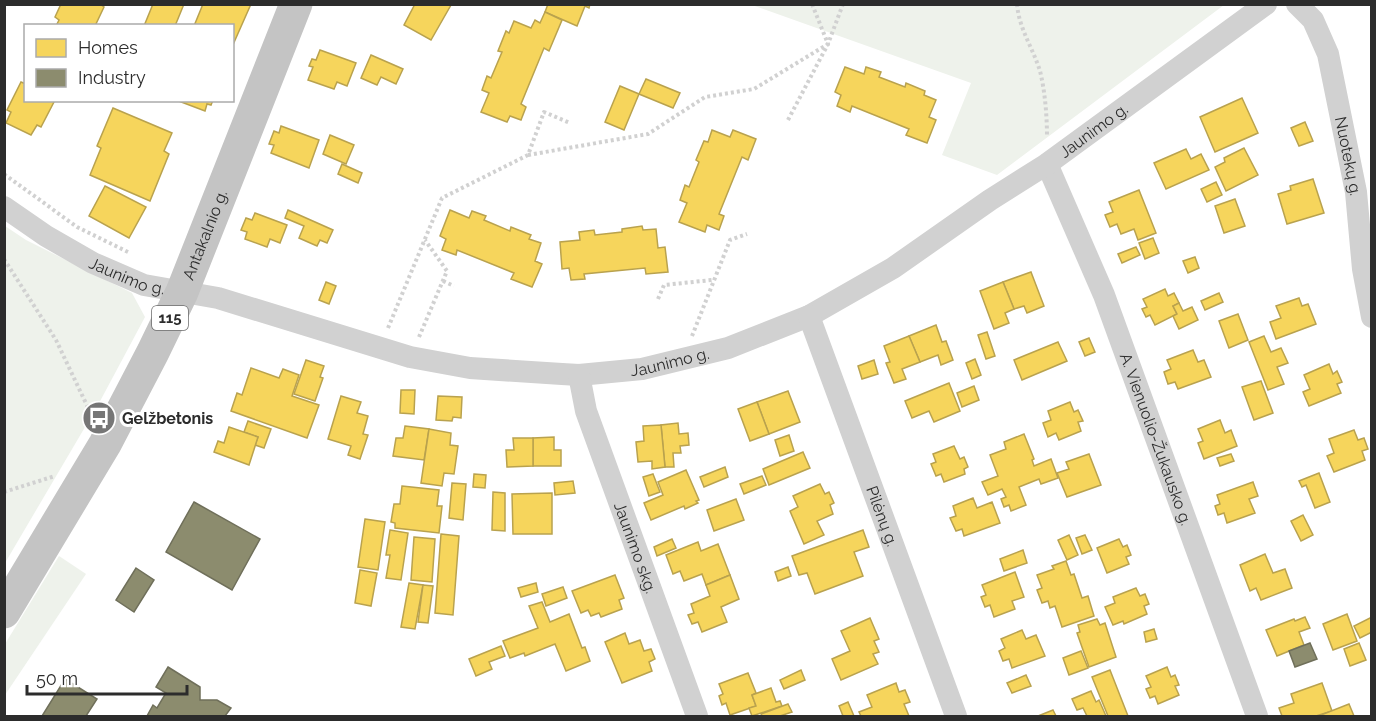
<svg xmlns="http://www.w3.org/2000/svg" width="1376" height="721" font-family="Raleway,sans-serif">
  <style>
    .green { fill: #eef2eb }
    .homes { fill: #f6d55c; stroke: #b9a24e; stroke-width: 1.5 }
    .industry { fill: #8c8c6e; stroke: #6f6f5a; stroke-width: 1.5 }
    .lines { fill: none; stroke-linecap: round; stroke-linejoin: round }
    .path { stroke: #d1d1d1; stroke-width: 4; stroke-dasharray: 3 3; stroke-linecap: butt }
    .minor { stroke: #d1d1d1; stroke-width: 22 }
    .primary { stroke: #c4c4c4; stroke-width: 33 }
    .labels { text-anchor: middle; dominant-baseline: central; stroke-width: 6; stroke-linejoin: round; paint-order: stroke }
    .shield { fill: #fff; stroke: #6b6b6b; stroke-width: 1.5 }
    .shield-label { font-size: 15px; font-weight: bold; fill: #2c2c2c }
    .street-label { font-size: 16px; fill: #2c2c2c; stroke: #fff }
    .poi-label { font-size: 16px; font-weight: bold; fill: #2c2c2c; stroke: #fff; text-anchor: start }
  </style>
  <rect width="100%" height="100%" fill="#fff"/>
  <g class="green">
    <path d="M752,5L1224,4V5L997,175L942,155L971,83Z"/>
    <path d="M5,226L26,240L132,293L145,317L98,405L5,563Z"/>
    <path d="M59,556L86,574L5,695V644Z"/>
  </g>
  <g class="homes">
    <path d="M61,4H100L104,7L95,26H56L59,20L55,17Z"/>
    <path d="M153,4H184L175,26H144Z"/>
    <path d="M203,4H251L232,47V26H194Z"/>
    <path d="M415,4L451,5L431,40L404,25Z"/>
    <path d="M548,4H590L589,8L585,6L577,26L545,12Z"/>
    <path d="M545,12L562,20L549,51L544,48L521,104L526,107L521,120L510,116L507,122L481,112L489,93L482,90L487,76L491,78L502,52L498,51L506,31L509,33L514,21L531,28L535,20L540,23Z"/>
    <path d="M320,50L356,63L347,86L337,82L334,89L308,80L313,67L309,66L312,59L316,60Z"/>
    <path d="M371,55L403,69L396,84L381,77L377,85L361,78Z"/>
    <path d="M845,67L864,74L866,67L881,72L879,77L905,87L906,83L925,91L924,95L936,100L929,117L936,120L927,143L906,135L909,129L852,106L850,112L837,106L841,95L835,92Z"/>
    <path d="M646,79L680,93L673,108L639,94Z"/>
    <path d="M21,82L26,84V100H55L41,127L37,125L31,135L6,123L11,112L7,110Z"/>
    <path d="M620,86L639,94L624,130L605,122Z"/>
    <path d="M1242,98L1258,133L1215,152L1200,117Z"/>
    <path d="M176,100H213L211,105L207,104L205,111Z"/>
    <path d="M113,108L172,133L164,151L169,154L150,201L90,175L101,148L97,146Z"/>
    <path d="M1305,122L1313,141L1299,146L1291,128Z"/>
    <path d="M281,126L319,140L309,168L271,153L274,145L269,144L274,131L279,133Z"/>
    <path d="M712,130L730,137L733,130L756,139L748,160L742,157L719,214L724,216L719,230L707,225L705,232L679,222L687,203L680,200L685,185L689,187L699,162L696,160L704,141L708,142Z"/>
    <path d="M330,135L354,145L346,164L323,154Z"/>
    <path d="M1244,148L1258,175L1226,191L1215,167L1225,162L1224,158Z"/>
    <path d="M1186,149L1191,159L1201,154L1209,170L1166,189L1154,163Z"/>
    <path d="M342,164L362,173L358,183L338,174Z"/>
    <path d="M1313,179L1324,213L1287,224L1278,194L1291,190L1290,186Z"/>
    <path d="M1216,182L1222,195L1207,202L1201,189Z"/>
    <path d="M105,186L146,207L129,238L89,216Z"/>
    <path d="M1139,190L1156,233L1138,240L1134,229L1121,234L1117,224L1110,227L1105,215L1113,212L1109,202Z"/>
    <path d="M1235,199L1245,226L1224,233L1215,206Z"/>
    <path d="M288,210L333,230L327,243L320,240L317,246L299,238L304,226L285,218Z"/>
    <path d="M450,210L469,218L472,211L486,216L484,220L510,231L511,227L531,235L529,239L541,243L535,261L542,264L532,287L511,279L514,273L457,250L456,255L442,250L446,239L440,236Z"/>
    <path d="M255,213L287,225L280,243L270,239L267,247L245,239L247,232L241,230L246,218L252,220Z"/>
    <path d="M642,226L643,230L656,229L658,248L665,247L668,272L646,274L645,268L584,274L585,279L571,280L569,268L562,269L560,242L580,240L579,232L594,230L595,235L622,232V229Z"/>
    <path d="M1153,238L1159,253L1145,259L1139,243Z"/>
    <path d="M1136,247L1140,255L1122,263L1118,254Z"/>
    <path d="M1195,257L1199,268L1188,273L1183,261Z"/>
    <path d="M1031,272L1044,306L1027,313L1024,306L1014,309L1003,282Z"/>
    <path d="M326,282L336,286L329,304L319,300Z"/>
    <path d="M1003,282L1014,309L1005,313L1009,323L994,329L980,291Z"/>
    <path d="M1165,289L1168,296L1174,293L1179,303L1173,306L1177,314L1155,325L1150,315L1146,317L1142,309L1147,307L1143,299Z"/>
    <path d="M1219,293L1223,302L1205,310L1201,301Z"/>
    <path d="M1299,298L1302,306L1308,304L1316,324L1276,339L1270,322L1281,318L1276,306Z"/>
    <path d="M1179,303L1183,311L1192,307L1198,320L1179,329L1173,316L1177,314L1173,306Z"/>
    <path d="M1238,314L1248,340L1229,348L1219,321Z"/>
    <path d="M936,325L942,342L946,341L953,360L941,365L938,355L920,362L909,336Z"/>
    <path d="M987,332L995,356L986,359L978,335Z"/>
    <path d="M909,336L920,362L902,369L906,379L894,383L886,363L890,362L884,346Z"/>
    <path d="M1264,336L1271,352L1281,348L1288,363L1277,367L1284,384L1268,390L1249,342Z"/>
    <path d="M1089,338L1095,352L1085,356L1079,342Z"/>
    <path d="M1058,342L1067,361L1022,380L1014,360Z"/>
    <path d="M1193,350L1198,362L1204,360L1211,377L1178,389L1175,382L1168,384L1164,372L1171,369L1167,360Z"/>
    <path d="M975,359L981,375L972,379L966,363Z"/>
    <path d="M306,360L324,366L320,377L323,378L315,401L294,394Z"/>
    <path d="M874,360L878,374L862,379L858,366Z"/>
    <path d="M1329,364L1333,374L1337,371L1342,382L1337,384L1341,393L1309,406L1303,392L1310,389L1304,375Z"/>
    <path d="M251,368L279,378L283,369L299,375L292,396L319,405L307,438L231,411L237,393L242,395Z"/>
    <path d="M1261,381L1273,413L1254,420L1242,387Z"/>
    <path d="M949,383L960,411L934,422L929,411L912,418L905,401Z"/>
    <path d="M974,386L979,400L962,407L957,393Z"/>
    <path d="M401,390H415L414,414L400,413Z"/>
    <path d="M788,391L800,422L769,434L757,402Z"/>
    <path d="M341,396L361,402L357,413L368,416L363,434L368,435L360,459L348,455L351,446L328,439Z"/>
    <path d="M438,396L462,397L461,418L453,417L452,421L436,420Z"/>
    <path d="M757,402L769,434L750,441L738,409Z"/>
    <path d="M1070,402L1074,412L1078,410L1083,421L1078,422L1081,431L1059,440L1056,433L1048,437L1043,423L1051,420L1048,411Z"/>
    <path d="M1220,420L1225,433L1231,430L1237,446L1204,459L1198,443L1203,441L1198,429Z"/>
    <path d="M248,421L271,429L264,448L255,445L258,437L244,432Z"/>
    <path d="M678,423L679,434L688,433L689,445L680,446L681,453H673L674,467H665L661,425Z"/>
    <path d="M661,425L665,467L652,469V461L638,462L636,442L644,441L643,426Z"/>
    <path d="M405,426L429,429L424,460L393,456L396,438H403Z"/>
    <path d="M229,427L258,437L249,465L214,452L218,441L224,443Z"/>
    <path d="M429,429L451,433L450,445L458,446L454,474L444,473L442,486L421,483Z"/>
    <path d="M1354,430L1358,440L1364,438L1368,449L1362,451L1365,460L1334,472L1327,456L1334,453L1329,439Z"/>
    <path d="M1024,434L1034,459L1032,460L1034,466L1051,459L1058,478L1041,484L1039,479L1019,487L1026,505L1011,511L1009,505L1004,507L1001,499L1006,497L1002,489L988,495L982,482L998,476L990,455L1006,449L1004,442Z"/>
    <path d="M789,435L794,451L780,456L775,440Z"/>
    <path d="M554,437V450H561V466H533V438Z"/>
    <path d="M513,438H533V466L507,467L506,450H514Z"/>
    <path d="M954,446L960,459L964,457L968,467L964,469L965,474L944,482L941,474L936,476L931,464L936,462L933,454Z"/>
    <path d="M803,452L810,468L769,485L763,469Z"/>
    <path d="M1089,454L1101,485L1067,497L1057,473L1069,469L1066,462Z"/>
    <path d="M1231,454L1234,461L1220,466L1217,458Z"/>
    <path d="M725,467L728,477L704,487L700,477Z"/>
    <path d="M686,470L699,500L696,501L698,503L685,509L684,506L651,520L644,503L663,495L658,482Z"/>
    <path d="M1319,473L1330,502L1315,508L1306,485L1302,487L1299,481Z"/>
    <path d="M474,474L486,475L485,488L473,487Z"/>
    <path d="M653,474L660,492L649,496L643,477Z"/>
    <path d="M762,476L766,485L744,494L740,484Z"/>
    <path d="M573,481L575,493L555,495L554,483Z"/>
    <path d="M1253,482L1258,496L1249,499L1255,513L1227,523L1224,513L1218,515L1215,506L1220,504L1217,495Z"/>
    <path d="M452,483L466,484L463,520L449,518Z"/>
    <path d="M820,484L825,494L829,492L834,503L830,505L833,514L817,521L824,535L804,544L790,511L798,507L793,496Z"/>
    <path d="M402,486L439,490L437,506H442L439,533L395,528V523L391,522L394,504H400Z"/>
    <path d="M493,492L505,493V531L492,530Z"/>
    <path d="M552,493V534H513L512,494Z"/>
    <path d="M973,498L977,508L992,502L1000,523L964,536L962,529L956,531L950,518L956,516L953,506Z"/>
    <path d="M736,499L744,520L714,531L707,510Z"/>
    <path d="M1303,515L1313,535L1301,541L1291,521Z"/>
    <path d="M365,519L385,522L378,570L358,567Z"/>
    <path d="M390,530L408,533L401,580L386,578L390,555H386Z"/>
    <path d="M863,530L869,547L854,552L863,576L815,594L807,573L799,575L792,556Z"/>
    <path d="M441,534L459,536L453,615L435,613Z"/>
    <path d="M1069,535L1078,555L1067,560L1058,540Z"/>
    <path d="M1085,535L1092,550L1082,554L1076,538Z"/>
    <path d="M414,537L435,539L432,582L411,580Z"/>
    <path d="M672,539L676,548L657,556L654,547Z"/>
    <path d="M1119,539L1123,547L1127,545L1131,555L1126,557L1129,564L1107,573L1097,548Z"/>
    <path d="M698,542L701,551L718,544L730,575L706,585L702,574L684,581L680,571L673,574L666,555Z"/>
    <path d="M1023,550L1027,563L1004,571L1000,559Z"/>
    <path d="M1265,554L1273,573L1285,569L1292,588L1261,600L1256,588L1250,591L1240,565Z"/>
    <path d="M1066,561L1071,575L1074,574L1082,598L1088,596L1094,616L1062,627L1055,606L1050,608L1048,601L1042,603L1037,590L1042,588L1037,575L1054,569L1052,566Z"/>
    <path d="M788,567L791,576L778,581L775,572Z"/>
    <path d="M360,570L377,573L371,606L355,603Z"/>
    <path d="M1015,572L1024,597L1012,601L1015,609L994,617L990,605L985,607L981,597L986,595L982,585Z"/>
    <path d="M615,575L624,598L619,600L622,609L601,617L599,613L591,616L588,610L581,613L572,591Z"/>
    <path d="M730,575L739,599L721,607L727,622L702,632L698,622L692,624L688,615L694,613L691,604L710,596L706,585Z"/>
    <path d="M409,583L423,585L415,629L401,627Z"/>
    <path d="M536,583L538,592L521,597L518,588Z"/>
    <path d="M423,585L433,586L428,623L418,622Z"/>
    <path d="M563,587L567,598L546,606L542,594Z"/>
    <path d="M1136,588L1140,596L1145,594L1149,604L1144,606L1147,614L1124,624L1123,621L1113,625L1105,607L1115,603L1113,597Z"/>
    <path d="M542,602L550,622L569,614L582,648L585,647L590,661L566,671L555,644L525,656L524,653L510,658L503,641L538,628L529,606Z"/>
    <path d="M1347,614L1357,641L1333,650L1323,624Z"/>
    <path d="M1305,617L1310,628L1299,632L1304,645L1277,656L1266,630L1294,619L1295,621Z"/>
    <path d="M1372,617V632L1360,638L1354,626Z"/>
    <path d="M870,618L879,639L874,641L879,652L873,654L878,664L841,680L832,659L850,651L841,631Z"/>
    <path d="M1097,619L1100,625L1105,623L1116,657L1089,667L1077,633L1080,632L1078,625Z"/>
    <path d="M1154,629L1157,639L1146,642L1144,632Z"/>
    <path d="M1022,630L1026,639L1036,635L1045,656L1012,668L1009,659L1003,661L999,651L1005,648L1001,639Z"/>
    <path d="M625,633L629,644L640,640L644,651L651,649L655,659L649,662L652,671L622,683L605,642Z"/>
    <path d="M1359,643L1366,660L1350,666L1344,649Z"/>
    <path d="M501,646L505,656L489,662L492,669L476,676L469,659Z"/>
    <path d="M1081,651L1088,668L1069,675L1063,658Z"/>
    <path d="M1167,667L1171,677L1175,675L1179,685L1175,686L1179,695L1158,704L1155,696L1150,698L1146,689L1151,687L1146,676Z"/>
    <path d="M801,670L805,680L784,689L780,680Z"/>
    <path d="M1110,670L1128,716H1108L1092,677Z"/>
    <path d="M748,673L756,693L752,695L756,706L730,715L726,703L722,705L719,696L723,694L719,684Z"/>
    <path d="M1026,675L1031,686L1012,693L1007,683Z"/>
    <path d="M896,683L899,692L905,690L910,702L904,704L909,716H861L859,712L872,707L867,695Z"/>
    <path d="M1322,683L1332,711L1316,716H1282L1279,708L1294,703L1291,694Z"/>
    <path d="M771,688L776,702L780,701L782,706L752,716L749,708L756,706L752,695Z"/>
    <path d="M1091,691L1096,702L1099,700L1106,716H1087L1083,708L1077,710L1072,699Z"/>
    <path d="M848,702L854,716H843L839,706Z"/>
    <path d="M788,704L792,712L780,716H762L761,714Z"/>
    <path d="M1349,704L1354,716H1322L1321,715Z"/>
    <path d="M1053,710L1056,716H1038Z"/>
  </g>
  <g class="industry">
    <path d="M194,502L260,539L232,590L166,552Z"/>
    <path d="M136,568L154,580L134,612L116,600Z"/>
    <path d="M1310,643L1317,659L1295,667L1289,651Z"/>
    <path d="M168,667L200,687V700H217L231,708L225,716H147L153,705L157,708L166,693L156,687Z"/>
    <path d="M65,679L97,699L86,716H42Z"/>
  </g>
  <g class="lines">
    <g class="path">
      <path d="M1017,4C1019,29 1033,48 1040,71C1045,91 1047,116 1047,137"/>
      <path d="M788,120L828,44L843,4"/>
      <path d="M528,155L648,134L705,97L754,89L828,44L812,4"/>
      <path d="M4,174L77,227L128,252"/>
      <path d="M4,259L56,340L91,414"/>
      <path d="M443,281L454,286"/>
      <path d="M658,299L664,285L712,280"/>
      <path d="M388,328L442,198L528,155L544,112L570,123"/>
      <path d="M692,336L730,240L747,234"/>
      <path d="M419,337L447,271L425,240"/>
      <path d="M4,492L55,476"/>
    </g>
    <g class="minor">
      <path id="s1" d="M1297,4L1313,20L1328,54L1356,192L1363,269L1372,317"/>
      <path id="s2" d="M1047,164L1104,295L1257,716"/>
      <path id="s3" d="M4,207L46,236L93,263L144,285L218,298L410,357L470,368L562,374L579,375L642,369L728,348L809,316L893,268L990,200L1047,164L1266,4"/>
      <path id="s4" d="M809,316L956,716"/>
      <path id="s5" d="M579,375L586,411L697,716"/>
    </g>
    <path class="primary" id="s6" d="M4,612L105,444L153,352L182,292L296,4"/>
  </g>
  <defs>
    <symbol id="bus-disc" viewBox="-11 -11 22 22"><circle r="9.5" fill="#767676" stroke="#fff"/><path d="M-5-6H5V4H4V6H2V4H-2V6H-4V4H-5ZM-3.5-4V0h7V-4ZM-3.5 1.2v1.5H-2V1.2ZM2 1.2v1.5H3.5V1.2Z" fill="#fff"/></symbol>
  </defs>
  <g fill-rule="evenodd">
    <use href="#bus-disc" x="80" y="399" width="38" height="38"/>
  </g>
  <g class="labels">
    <rect class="shield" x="152" y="306" width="36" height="24" rx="4.5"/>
    <g class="shield-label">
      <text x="170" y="318">115</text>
    </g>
    <g class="street-label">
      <text stroke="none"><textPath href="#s3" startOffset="1186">Jaunimo g.</textPath></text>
      <text stroke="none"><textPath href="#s1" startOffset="164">Nuotekų g.</textPath></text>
      <text stroke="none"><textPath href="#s6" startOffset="428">Antakalnio g.</textPath></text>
      <text stroke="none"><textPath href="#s3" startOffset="142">Jaunimo g.</textPath></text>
      <text stroke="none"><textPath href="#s3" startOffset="699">Jaunimo g.</textPath></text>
      <text stroke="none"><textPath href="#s2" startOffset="296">A. Vienuolio-Žukausko g.</textPath></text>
      <text stroke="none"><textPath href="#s4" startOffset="213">Pilėnų g.</textPath></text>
      <text stroke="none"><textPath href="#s5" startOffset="182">Jaunimo skg.</textPath></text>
    </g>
    <g class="poi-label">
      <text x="122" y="418">Gelžbetonis</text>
    </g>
  </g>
  <rect width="1376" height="721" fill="none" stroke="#2c2c2c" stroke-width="12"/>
  <rect x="24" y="24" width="210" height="78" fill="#ffffff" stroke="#ababab" stroke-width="1.5"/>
  <rect x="36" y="39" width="30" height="18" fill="#f6d55c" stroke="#ababab" stroke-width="1.5"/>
  <text x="78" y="54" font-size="18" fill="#2c2c2c">Homes</text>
  <rect x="36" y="69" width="30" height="18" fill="#8c8c6e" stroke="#ababab" stroke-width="1.5"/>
  <text x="78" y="84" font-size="18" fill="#2c2c2c">Industry</text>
  <path d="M27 685v9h160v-9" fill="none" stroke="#2c2c2c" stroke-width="3"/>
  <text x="36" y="685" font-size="18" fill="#2c2c2c" stroke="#ffffff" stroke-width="4.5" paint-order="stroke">50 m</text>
</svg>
